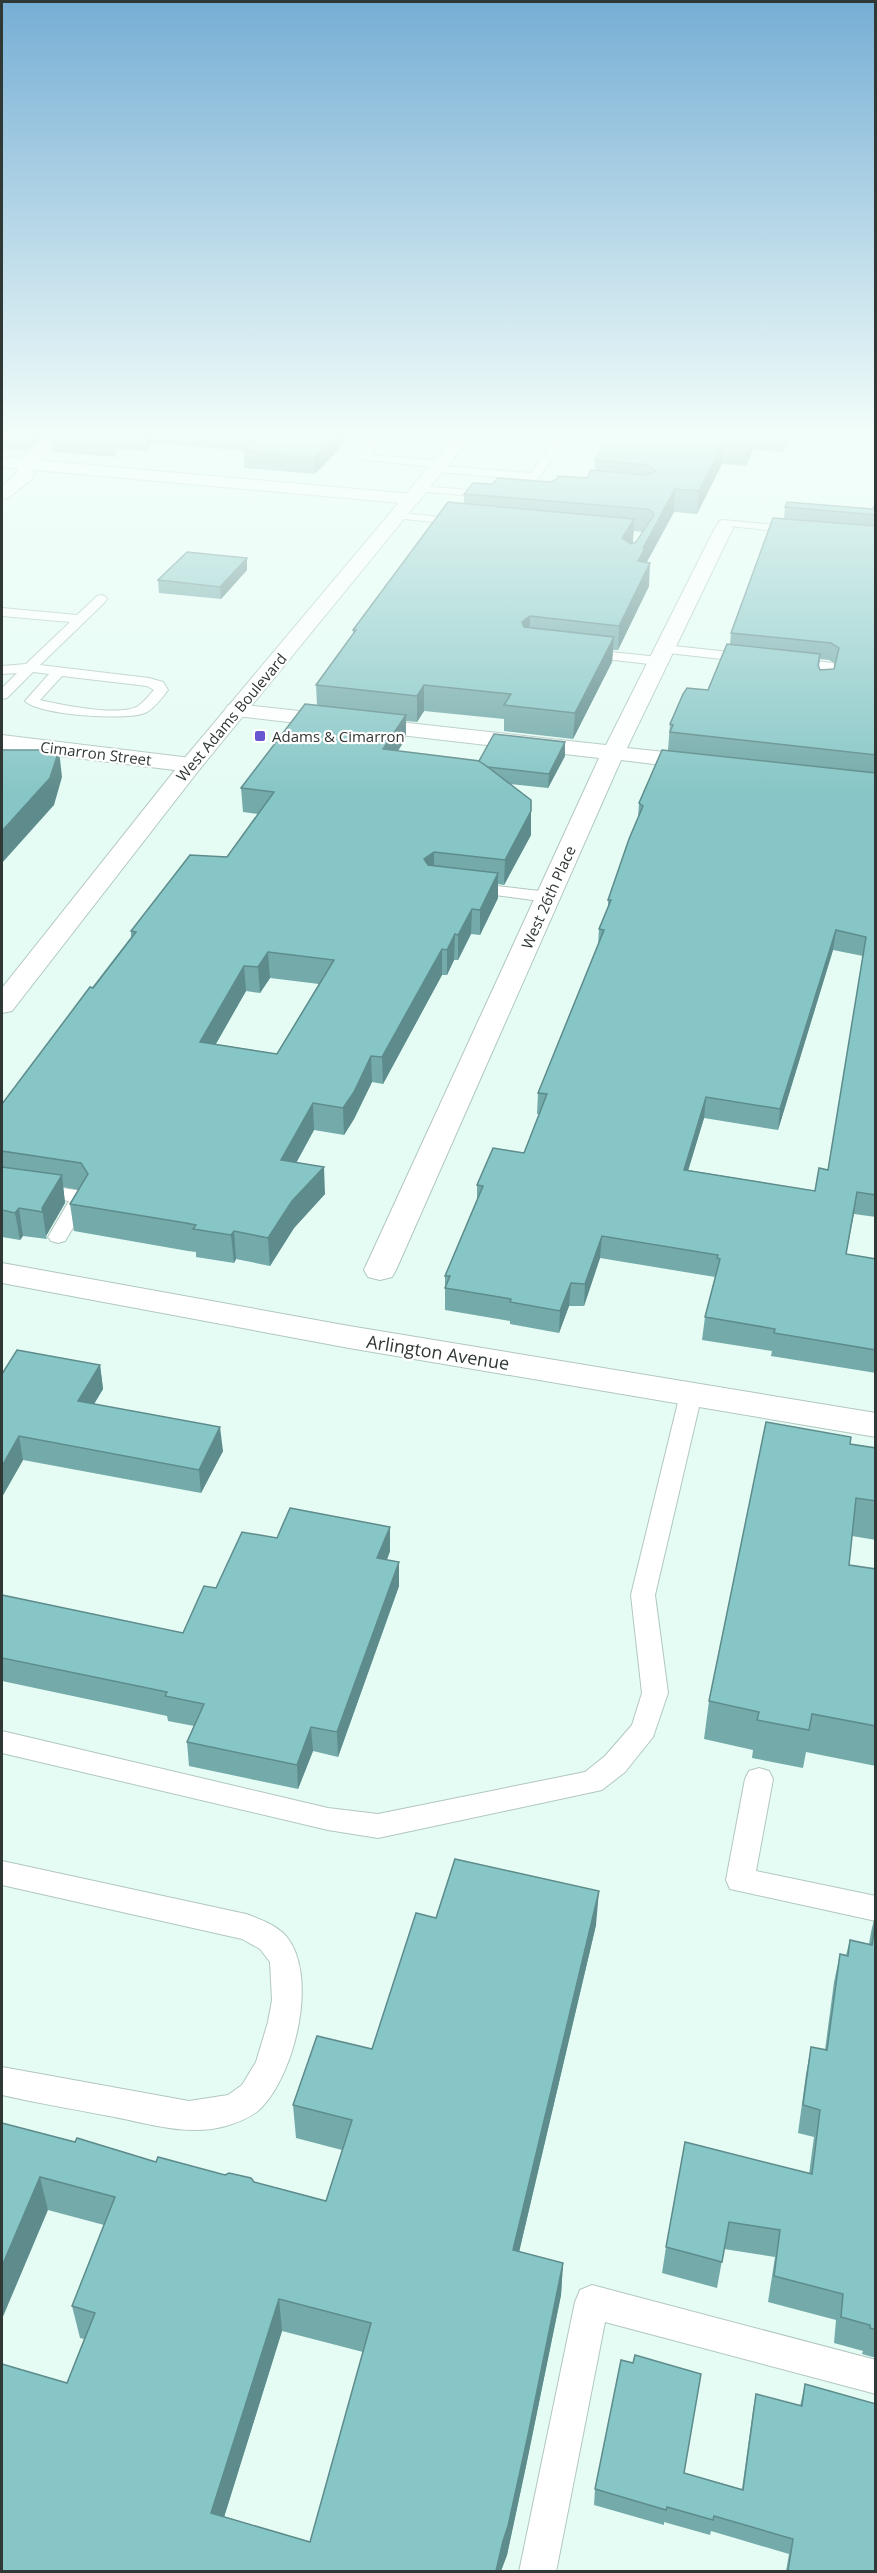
<svg xmlns="http://www.w3.org/2000/svg" width="877" height="2573" font-family="'Open Sans',sans-serif">
  <style>
    .lines { fill: none; stroke-linecap: round; stroke-linejoin: round }
    .service-casing { stroke: #b1c7bf; stroke-width: 2 }
    .minor-casing { stroke: #b1c7bf; stroke-width: 2 }
    .tertiary-casing { stroke: #b1c7bf; stroke-width: 2 }
    .secondary-casing { stroke: #b1c7bf; stroke-width: 2 }
    .service { fill: #fff; fill-rule: evenodd }
    .minor { fill: #fff; fill-rule: evenodd }
    .tertiary { fill: #fff; fill-rule: evenodd }
    .secondary { fill: #fff; fill-rule: evenodd }
    .wall { fill: #74aaaa; fill-rule: evenodd }
    .shaded-wall { fill: #5e8b8b }
    .building { fill: #87c6c6; stroke: #5e8b8b; stroke-width: 1.5; fill-rule: evenodd }
    .poi-dot { fill: #6757d0; stroke: #fff; stroke-width: 2 }
    .labels { text-anchor: middle; dominant-baseline: central; stroke-width: 4.5; stroke-linejoin: round; paint-order: stroke }
    .far-street-label { font-size: 15px; fill: #2f3835; stroke: #fff }
    .far-poi-label { font-size: 15px; fill: #2f3835; stroke: #fff; text-anchor: start }
    .street-label { font-size: 18px; fill: #2f3835; stroke: #fff }
  </style>
  <rect width="100%" height="100%" fill="#e5fcf4"/>
  <g class="lines">
    <defs>
      <g id="service">
        <path d="M379,432H390L370,455L441,461L446,464L444,466L531,473L561,432H571L538,479L534,480L436,472L431,469L433,467L358,459V455Z"/>
        <path d="M425,432H465L469,435C461,441 434,438 425,432Z"/>
        <path d="M420,486L495,492L501,495L495,498L416,491V487Z"/>
        <path d="M399,513L464,519L470,522L464,525L395,518L393,516Z"/>
        <path d="M723,520L797,527L803,530L797,533L719,525V521Z"/>
        <path d="M101,595L105,596L107,599L105,602L40,665L149,678L163,682L168,690C162,698 154,709 145,713C126,721 38,715 25,701L49,674L33,672L7,698L2,699V688L17,673L2,674V666L26,664L70,622L2,616V608L77,615L97,596ZM62,676L147,686L154,690C149,695 144,702 138,706C119,717 61,705 40,700Z"/>
        <path d="M664,645L749,654L756,658L749,662L659,652L657,649Z"/>
        <path d="M584,649L658,657L665,661L658,665L579,656L577,653Z"/>
        <path d="M792,658L833,663L835,666L830,686H820L818,683L821,669L787,665L785,662L787,659Z"/>
        <path d="M471,883L548,892L556,897L548,902L465,891L463,888Z"/>
        <path d="M2,1179L76,1190L83,1192L90,1200L65,1241L58,1243L51,1241L48,1237L69,1201L2,1191Z"/>
        <path d="M691,1387L699,1389L702,1394L655,1595L668,1693L653,1737L625,1772L602,1790L378,1838L328,1830L2,1753V1731L328,1808L378,1814L585,1772L605,1756L632,1725L642,1693L631,1595L680,1394L683,1389Z"/>
        <path d="M759,1768L769,1771L773,1779L756,1871L876,1896V1921L730,1889L726,1880L745,1779L749,1771Z"/>
        <path d="M2,1861L246,1914C260,1919 276,1925 286,1936C319,1975 295,2073 262,2107C253,2117 239,2122 226,2126C188,2137 147,2123 109,2116C73,2109 37,2103 2,2095V2067L189,2101L228,2095L242,2085L256,2062L268,2022L272,2000L270,1962L260,1949L242,1939L2,1885Z"/>
        <path d="M592,2285L876,2360V2394L605,2322L556,2572H519L575,2302L580,2290Z"/>
      </g>
      <g id="minor">
        <path d="M55,432H73L33,466L34,476L31,480L8,498L2,499V486L16,474L19,460Z"/>
        <path d="M724,523L730,524L733,528L627,748L703,756L711,758L714,763L711,768L703,770L621,760L396,1270L392,1277L380,1280L368,1277L364,1270L599,758L236,716L228,715L225,710L228,705L236,704L606,745L715,528L718,524Z"/>
        <path d="M2,735L191,758L199,760L202,765L199,770L191,772L2,749Z"/>
      </g>
      <path id="tertiary" d="M2,457L412,494L418,495L421,499L418,503L412,504L2,467Z"/>
      <g id="secondary">
        <path d="M458,432H475L199,770L12,1011L2,1013V988L183,760Z"/>
        <path d="M2,1263L349,1326L876,1413V1437L349,1348L2,1283Z"/>
      </g>
    </defs>
    <use href="#service" class="service-casing"/>
    <use href="#minor" class="minor-casing"/>
    <use href="#tertiary" class="tertiary-casing"/>
    <use href="#secondary" class="secondary-casing"/>
    <use href="#service" class="service"/>
    <use href="#minor" class="minor"/>
    <use href="#tertiary" class="tertiary"/>
    <use href="#secondary" class="secondary"/>
  </g>
  <g class="wall">
    <path d="M2,432H51L28,450L2,449Z"/>
    <path d="M56,432H355L315,474L244,468V451L154,443L145,451L115,449L116,457L53,452L51,436Z"/>
    <path d="M612,432H792L784,452L753,450L746,466L722,464L697,514L674,512L647,562L649,586L618,650H613L612,662L573,739L504,731V719L424,711L417,722L406,721V738L398,751L479,761L565,742V756L548,788L510,784L531,835L504,885L498,884V898L480,935L471,934L458,960H454L447,975H442L383,1084L372,1082L354,1119L344,1135L314,1130L296,1163L325,1194L294,1228L270,1266L236,1259L234,1263L196,1257V1252L188,1251L74,1231L70,1204L79,1190L63,1187L65,1203L46,1236L47,1239L23,1236L20,1240L2,1237V1104L131,937V931L227,857L259,814L243,812L241,788L317,705L316,685L353,634V630L464,504V494L492,484L550,482L587,478L595,471V460ZM634,531L643,532L636,542L632,543ZM270,978L319,984L277,1054L216,1044L246,991L260,993Z"/>
    <path d="M852,432H876V434Z"/>
    <path d="M876,501V1217L854,1214L846,1254L876,1259V1373L771,1356L772,1351L702,1340L705,1317L715,1277L600,1258L584,1306H569L559,1333L510,1324V1321L445,1310V1276L477,1200V1185L524,1153L539,1114H537L538,1093L598,946L599,929L608,907V900L638,818L639,803L668,750L670,724L708,690L730,644L731,633L784,519L785,507L873,509ZM820,659L829,660L836,664L834,669L820,670L819,667ZM833,950L863,956L828,1170L815,1191L688,1170L704,1118L778,1130Z"/>
    <path d="M247,570L221,599L159,593L158,580Z"/>
    <path d="M100,1365L103,1389L94,1404L223,1451L201,1493L23,1460L2,1497V1374Z"/>
    <path d="M850,1444L876,1448V1540L852,1536L849,1565L876,1569V1766L806,1752L803,1768L752,1758L753,1750L704,1739L709,1701Z"/>
    <path d="M277,1538L390,1551L387,1560L399,1586L338,1757L313,1751L298,1789L189,1766L187,1742L194,1726L168,1721L167,1716L2,1681V1595L183,1633L216,1588Z"/>
    <path d="M876,1911V2358L862,2354L863,2351L834,2343L836,2320L768,2302L775,2257L724,2249L717,2288L662,2273L666,2247L809,2174L814,2137L798,2133L806,2074L811,2047L825,2050L834,1982L840,1954L846,1955L850,1940L869,1944L871,1932Z"/>
    <path d="M436,1918L596,1925L519,2252L563,2263L561,2295L526,2466L507,2555L501,2571H2L67,2383L84,2339L80,2338L72,2306L104,2225L48,2210L2,2123L75,2142L156,2162L254,2182L326,2201L342,2150L296,2138L293,2105L372,2049ZM282,2331L363,2352L310,2542L224,2517Z"/>
    <path d="M633,2363L684,2473L742,2489L753,2410L756,2394L800,2406L805,2384L876,2571H786L789,2554L711,2531L710,2535L664,2522V2525L594,2505L595,2489Z"/>
  </g>
  <g class="shaded-wall">
    <path d="M35,432H51L28,450L26,439Z"/>
    <path d="M147,432H153L154,443L145,451L144,435Z"/>
    <path d="M340,432H355L315,474L314,458Z"/>
    <path d="M753,432H755L753,450L746,466L748,444Z"/>
    <path d="M786,432H792L784,452Z"/>
    <path d="M724,442L722,464L697,514L699,491Z"/>
    <path d="M675,489L674,512L644,567L638,561L643,548Z"/>
    <path d="M634,519L633,542L621,561L622,538Z"/>
    <path d="M247,558V570L221,599L220,587Z"/>
    <path d="M650,563L649,586L618,650L619,626Z"/>
    <path d="M530,616L529,641L522,622Z"/>
    <path d="M614,637L612,662L573,739L575,713Z"/>
    <path d="M424,685V711L417,722V696Z"/>
    <path d="M406,715V738L384,772L383,749Z"/>
    <path d="M565,742V756L548,788L549,774Z"/>
    <path d="M59,750L62,777L54,805L2,863V831Z"/>
    <path d="M531,811V835L504,885L505,860Z"/>
    <path d="M434,852V877L424,859Z"/>
    <path d="M498,873V898L480,935V910Z"/>
    <path d="M472,909L471,934L458,960V935Z"/>
    <path d="M836,930L833,950L778,1130L780,1109Z"/>
    <path d="M455,934L454,960L447,975V950Z"/>
    <path d="M442,949V975L383,1084L382,1057Z"/>
    <path d="M268,952L270,978L260,993L258,967Z"/>
    <path d="M244,966L246,991L202,1068L200,1042Z"/>
    <path d="M371,1056L372,1082L354,1119L344,1135L343,1108Z"/>
    <path d="M706,1097L704,1118L682,1191L684,1170Z"/>
    <path d="M313,1103L314,1130L283,1187L281,1160Z"/>
    <path d="M324,1167L325,1194L294,1228L270,1266L268,1238L292,1201Z"/>
    <path d="M62,1175L65,1203L46,1236L42,1208Z"/>
    <path d="M19,1208L23,1236L20,1240L15,1213Z"/>
    <path d="M234,1231L236,1259L234,1263L231,1235Z"/>
    <path d="M602,1236L600,1258L584,1306L585,1284Z"/>
    <path d="M571,1283L569,1306L559,1333L560,1311Z"/>
    <path d="M100,1365L103,1389L82,1424L78,1401Z"/>
    <path d="M220,1427L223,1451L201,1493L199,1470Z"/>
    <path d="M19,1436L23,1460L2,1497V1466Z"/>
    <path d="M390,1527V1551L378,1582L377,1558Z"/>
    <path d="M399,1562V1586L338,1757L337,1732Z"/>
    <path d="M311,1727L313,1751L298,1789L297,1765Z"/>
    <path d="M599,1891L596,1925L512,2282L513,2250Z"/>
    <path d="M40,2177L48,2210L2,2319V2266Z"/>
    <path d="M563,2263L561,2295L526,2466L507,2555L501,2571H496Z"/>
    <path d="M279,2299L282,2331L216,2543L211,2513Z"/>
  </g>
  <g class="building">
    <path d="M2,432H35L26,439L2,438Z"/>
    <path d="M56,432H98L114,441L51,436Z"/>
    <path d="M104,432H147L144,435Z"/>
    <path d="M211,432H340L314,458L243,451L258,436Z"/>
    <path d="M612,432H753L748,444L724,442L699,491L675,489L643,548H645L638,561L650,563L619,626L530,616L522,622L524,627L614,637L575,713L504,705L511,694L424,685L417,696L316,685L356,630H353L448,502L634,519L622,538L631,544L636,542L654,515L653,512L647,509L464,494L473,483L492,484L498,478L550,482L557,479L558,476L587,478L591,470L647,475L656,471L648,465L595,460L602,447Z"/>
    <path d="M876,501V515L785,507L787,502L873,509Z"/>
    <path d="M773,518L876,526V755L670,732L673,725L670,724L683,694L687,688L708,690L727,644L820,654L818,665L820,670L834,669L839,648L831,643L731,633Z"/>
    <path d="M187,552L247,558L220,587L158,580Z"/>
    <path d="M305,704L406,715L383,749L480,761L531,800V811L505,860L434,852L424,859L428,865L498,873L480,910L472,909L458,935L455,934L447,950L442,949L382,1057L371,1056L354,1092L343,1108L313,1103L281,1160L324,1167L292,1201L268,1238L234,1231L231,1235L193,1229L196,1225L186,1223L70,1204L88,1174L81,1163L2,1151V1104L90,987L93,988L136,932L131,931L190,855L227,857L274,792L241,788ZM268,952L334,960L277,1054L200,1042L244,966L258,967Z"/>
    <path d="M494,734L565,742L549,774L488,767L479,761Z"/>
    <path d="M2,750H59L50,778L2,831Z"/>
    <path d="M662,750L876,773V1195L857,1192L846,1254L876,1259V1350L774,1333L775,1329L705,1317L720,1259L717,1258L718,1255L602,1236L585,1284L571,1283L560,1311L510,1302L511,1299L445,1288L450,1276H445L483,1186L477,1185L493,1148L524,1153L547,1094L538,1093L604,930L599,929L611,900H608L629,839L643,806L639,803ZM836,930L866,937L828,1170L819,1168L815,1191L684,1170L706,1097L780,1109Z"/>
    <path d="M2,1167L62,1175L42,1208L43,1212L19,1208L15,1213L2,1210Z"/>
    <path d="M17,1350L100,1365L78,1401L220,1427L199,1470L19,1436L2,1466V1374Z"/>
    <path d="M766,1422L851,1437L850,1444L876,1448V1501L856,1498L849,1565L876,1569V1726L812,1714L809,1730L757,1720L759,1712L709,1701Z"/>
    <path d="M290,1508L390,1527L377,1558L399,1562L337,1732L311,1727L297,1765L187,1742L204,1704L165,1696L167,1692L2,1658V1595L183,1633L204,1586L216,1588L242,1532L277,1538Z"/>
    <path d="M455,1859L599,1891L513,2250L563,2263L528,2435L508,2526L503,2541L496,2571H2V2364L67,2383L95,2313L72,2306L115,2197L40,2177L2,2266V2123L75,2142L77,2138L156,2162L158,2157L225,2175L229,2173L251,2178L254,2182L326,2201L352,2120L293,2105L317,2036L372,2049L416,1913L436,1918ZM279,2299L371,2323L310,2542L211,2513Z"/>
    <path d="M876,1916V2330L870,2328V2325L841,2317L843,2294L774,2276L780,2230L729,2222L722,2262L666,2247L685,2142L812,2174L820,2110L803,2105L811,2047L827,2050L840,1954L848,1956L850,1940L872,1945Z"/>
    <path d="M635,2355L701,2374L684,2473L743,2490L756,2394L802,2406L805,2384L876,2404V2571H788L793,2539L714,2516L713,2520L667,2507L666,2510L595,2489L621,2360L633,2363Z"/>
  </g>
  <linearGradient id="sky" x2="0" y2="1"><stop stop-color="#76aed4"/><stop offset="0.55" stop-color="#f3fefa"/><stop offset="1" stop-color="#f3fefa" stop-opacity="0"/></linearGradient>
  <rect width="877" height="792" fill="url(#sky)"/>
  <rect class="poi-dot" x="254" y="730" width="12" height="12" rx="3"/>
  <g class="labels">
    <g class="far-street-label">
      <text transform="translate(231 717) rotate(-50)">West Adams Boulevard</text>
      <text transform="translate(96 753) rotate(7)">Cimarron Street</text>
      <text transform="translate(548 897) rotate(-66)">West 26th Place</text>
    </g>
    <g class="far-poi-label">
      <text x="272" y="736">Adams &amp; Cimarron</text>
    </g>
    <g class="street-label">
      <text transform="translate(438 1352) rotate(9)">Arlington Avenue</text>
    </g>
  </g>
  <rect width="877" height="2573" fill="none" stroke="#2f3835" stroke-width="6"/>
</svg>
